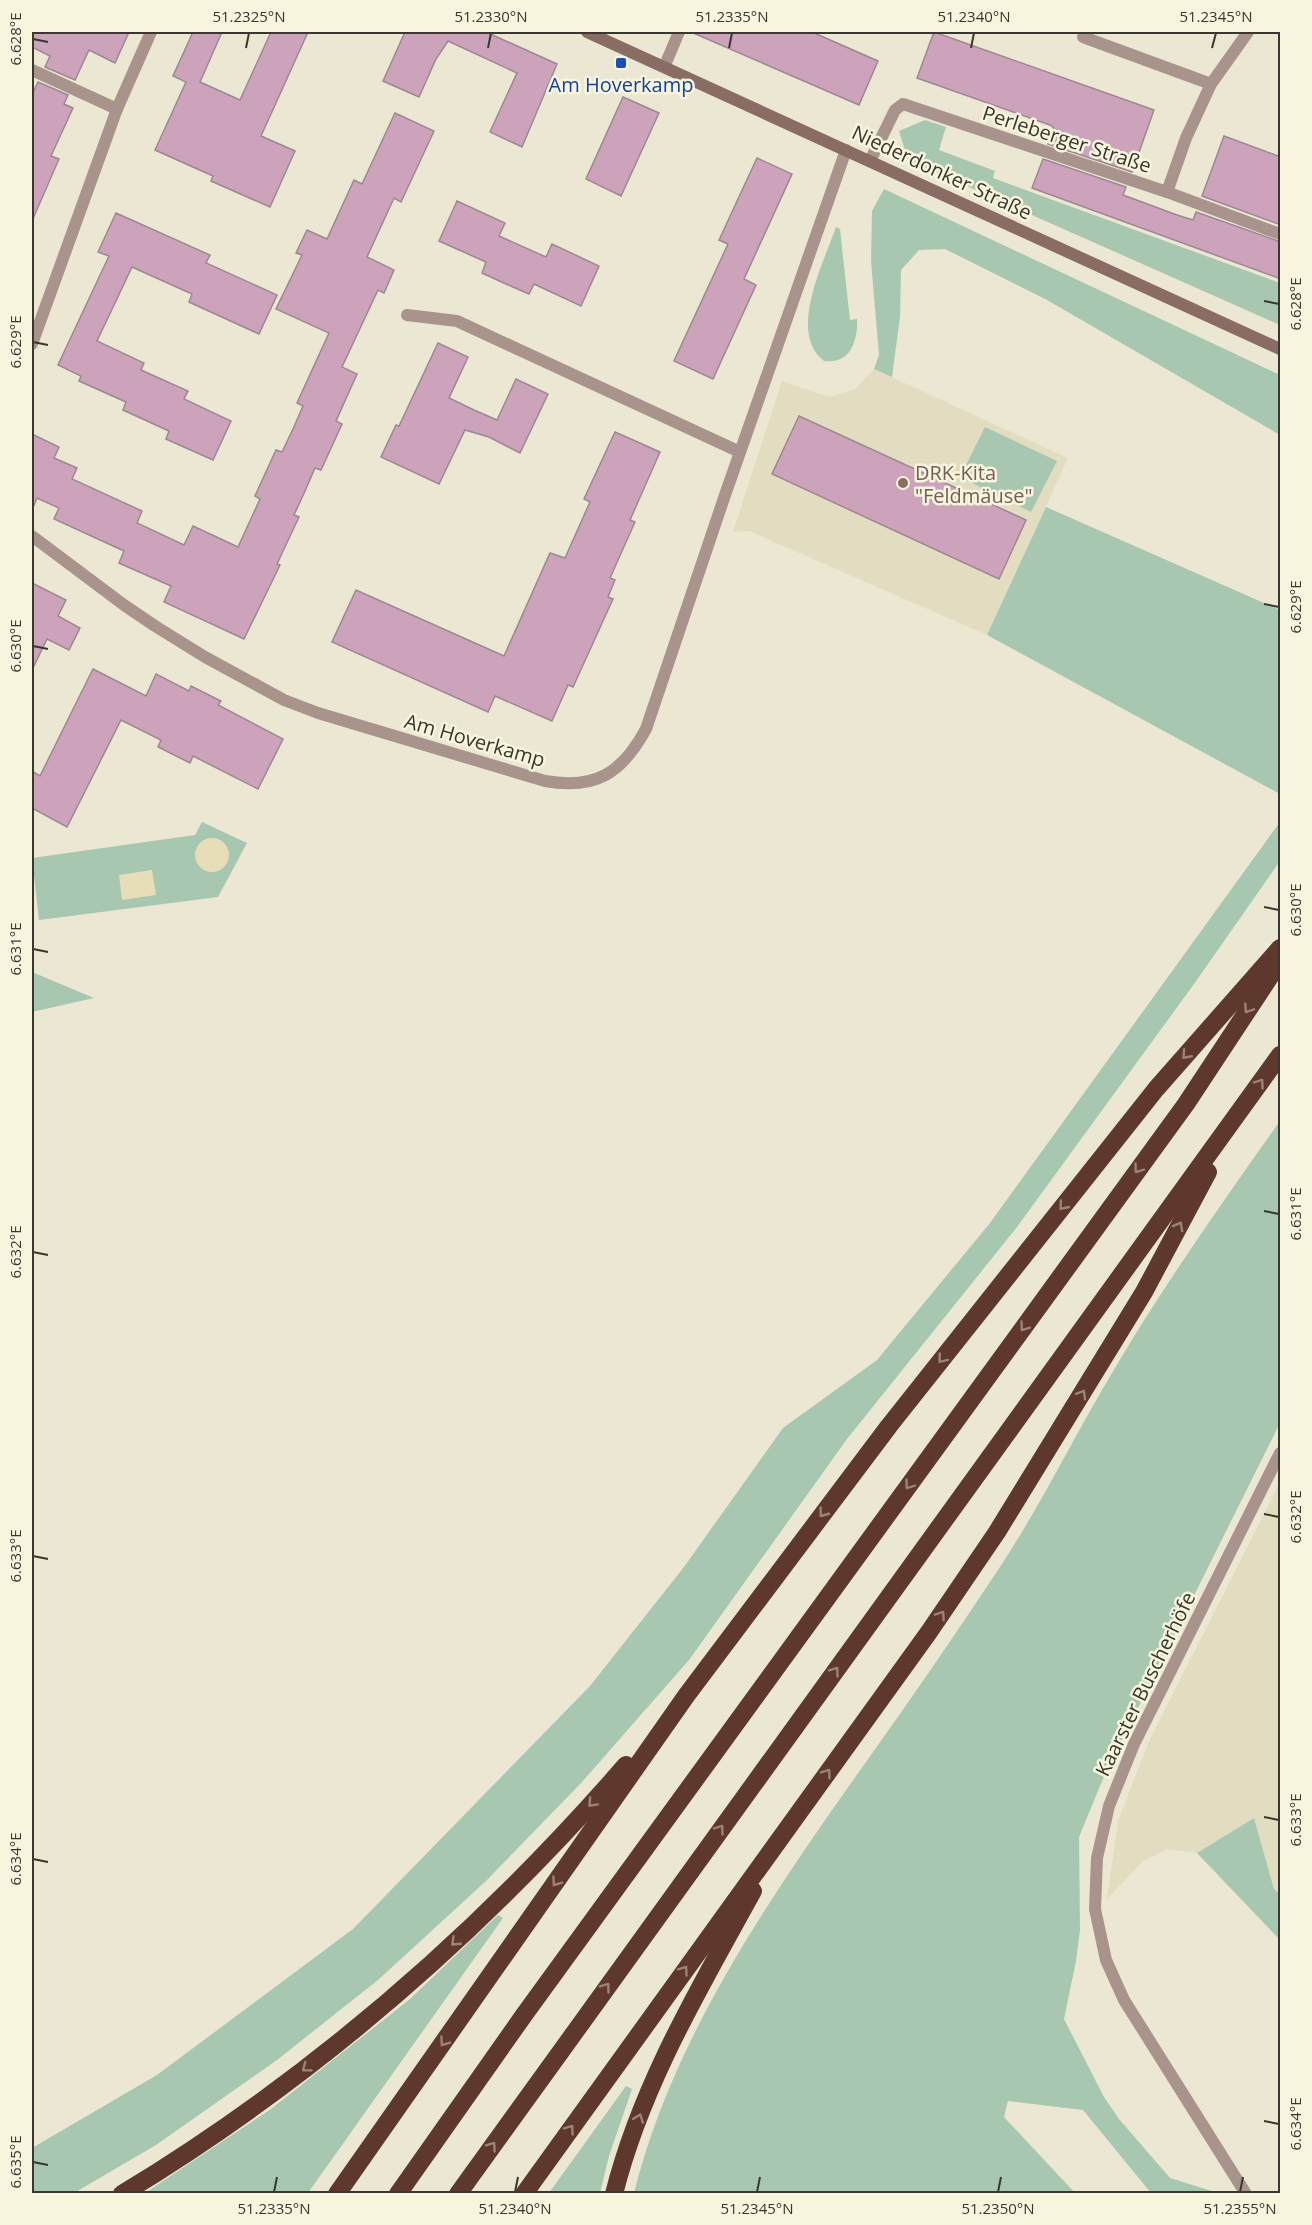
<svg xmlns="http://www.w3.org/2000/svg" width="1312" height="2225" font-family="'Open Sans',sans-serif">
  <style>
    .built { fill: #e2ddc0 }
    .green { fill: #a8c7b0 }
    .sand { fill: #e7ddb8 }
    .building { fill: #cda3bb; stroke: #9c8893; stroke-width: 1.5 }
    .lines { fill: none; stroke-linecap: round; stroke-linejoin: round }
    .street { stroke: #a8948d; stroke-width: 12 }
    .secondary { stroke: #896c63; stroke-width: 12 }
    .highway { stroke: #5e382c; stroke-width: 18 }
    .oneway { stroke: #9c8474 }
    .ticks { fill: none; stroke: #39372f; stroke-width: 2 }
    .transit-dot { fill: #1a4fb4; stroke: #f8f5df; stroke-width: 2 }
    .education-dot { fill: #8d6e63; stroke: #f8f5df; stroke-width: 2 }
    .labels { text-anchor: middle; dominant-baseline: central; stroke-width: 5; stroke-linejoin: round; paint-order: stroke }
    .transit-label { font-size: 20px; fill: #164399; stroke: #f8f5df }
    .street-label { font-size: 20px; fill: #39372f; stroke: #f8f5df }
    .education-label { font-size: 20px; fill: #785e54; stroke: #f8f5df; text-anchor: start }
    .neatline { fill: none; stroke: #39372f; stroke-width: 2 }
    .ticks-label { font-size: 15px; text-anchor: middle; fill: #39372f }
  </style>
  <rect width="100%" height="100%" fill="#ebe7d2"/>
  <g class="built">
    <path d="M874,369L1068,458L987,635L749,531L733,532L782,381L829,397L855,389Z"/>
    <path d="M1280,1482V1895L1274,1889L1254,1818L1197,1853L1167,1849L1142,1862L1107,1899L1118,1821L1148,1743Z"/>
  </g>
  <g class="green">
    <path d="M925,120L946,127L939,150L995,171L993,178L1280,283V325L908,160L899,131Z"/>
    <path d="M884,189L1280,375V435L1047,300L945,249L919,250L901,270L900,317L892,377L874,369L879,355L871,261L872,211Z"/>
    <path d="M836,227L840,229L850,320L857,319C858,342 850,364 824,361C787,333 824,262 836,227Z"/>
    <path d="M985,427L1057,461L1031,512L960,477Z"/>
    <path d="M1046,507L1280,610V794L987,635Z"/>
    <path d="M202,822L247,843L218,897L39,920L32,858L195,835Z"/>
    <path d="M1280,822V861L1194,984L1017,1227L847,1439L689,1660L582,1782L487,1880L378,1980L277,2060L156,2145L74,2193H32V2148L157,2075L353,1929L590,1686L684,1567L783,1428L877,1360L990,1223Z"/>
    <path d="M32,972L94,998L32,1012Z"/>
    <path d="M1280,1121V1423L1105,1774L1079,1837L1080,1930L1076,1961L1064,2019L1104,2097L1119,2119L1170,2178L1218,2193H1151L1083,2110L1008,2101L1004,2117L1075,2193H634C673,2036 773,1893 866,1762C911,1699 955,1635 998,1570C1040,1507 1073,1438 1112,1373C1163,1286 1222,1203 1280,1121Z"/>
    <path d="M1254,1818L1274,1889L1280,1895V1940L1197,1853Z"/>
    <path d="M498,1915L503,1918L308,2193H145L271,2109L410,1999Z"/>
    <path d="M626,2086L632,2089L609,2156L600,2193H549Z"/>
  </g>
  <g class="sand">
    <circle cx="212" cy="855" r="17"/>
    <path d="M152,870L156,895L122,900L119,875Z"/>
  </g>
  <g class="building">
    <path d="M32,32H129L115,63L89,50L75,80L45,67L50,56L32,47Z"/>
    <path d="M193,32H222L200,82L240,100L271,32H308L261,136L295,151L270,207L211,181L213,176L155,150L186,82L173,76Z"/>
    <path d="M405,32H486L557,64L522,147L490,132L517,73L448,41L436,59L419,97L383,81Z"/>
    <path d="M691,32H812L878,61L859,105Z"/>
    <path d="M934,32L1154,110L1132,172L1048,144L1054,128L1050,125L917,78Z"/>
    <path d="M38,82L68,95L64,104L73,108L51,156L59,159L32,221V95Z"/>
    <path d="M623,97L659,113L621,196L586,179Z"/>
    <path d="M395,113L434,131L401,202L394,198L367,257L394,270L384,293L378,290L342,367L357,374L336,421L342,424L321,470L315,468L305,491L294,515L299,517L277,564L280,565L244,639L164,602L171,586L119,563L124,551L54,519L59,508L37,498L32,510V434L59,447L54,458L77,468L72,479L142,511L137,523L184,545L193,526L238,547L260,499L255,496L276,450L282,452L293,429L303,406L297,403L329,333L276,309L302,255L296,253L307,230L327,239L354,180L362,184Z"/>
    <path d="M1224,136L1281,157V225L1202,196Z"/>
    <path d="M757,158L792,174L744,279L756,285L713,379L674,361L728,244L719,240Z"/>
    <path d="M1043,159L1126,187L1123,195L1177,215L1193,220L1196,212L1281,242V279L1032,188Z"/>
    <path d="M457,201L505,223L499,236L546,257L552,244L599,266L581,306L534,284L529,294L506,284L482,273L486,262L439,241Z"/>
    <path d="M116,213L210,255L206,263L277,295L259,334L189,302L192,294L132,267L97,341L144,363L141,370L188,391L184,399L231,421L213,460L166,439L169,431L123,410L126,402L79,381L81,376L58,365L109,256L98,252Z"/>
    <path d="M438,343L468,357L449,398L474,410L497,420L516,379L548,394L520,453L489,437L465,430L439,484L381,457L396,425L399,426Z"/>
    <path d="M799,416L1026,520L999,579L772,474Z"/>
    <path d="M615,432L660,452L630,520L635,522L610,578L615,580L608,597L613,599L573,687L568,685L552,721L495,696L488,712L332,642L356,590L504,656L550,553L565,558L590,502L584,499Z"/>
    <path d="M32,583L66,600L58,616L80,628L69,650L47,639L32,670Z"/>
    <path d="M93,669L146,696L156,674L189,691L191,686L221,701L218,705L283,739L258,789L193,756L190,763L158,747L161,740L121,720L67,827L32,808V771L40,776Z"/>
  </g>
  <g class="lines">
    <g class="street">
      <path d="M1085,32L1083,37L1211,84"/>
      <path d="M665,65L679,32"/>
      <path d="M32,70L117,109"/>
      <path d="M870,161L895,110L903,104L1167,192L1280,234"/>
      <path d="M1167,192L1186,138L1211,84L1248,32"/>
      <path d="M407,315L457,321L740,452"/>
      <path d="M32,344L117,109L151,32"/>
      <path d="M32,536L124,605L155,626L205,657L284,700L318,713L545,781C596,790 622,773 646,729L725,495L846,150"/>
      <path d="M1246,2194L1124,2000L1106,1960L1095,1909L1097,1858L1109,1806L1134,1744L1280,1453"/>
    </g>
    <path class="secondary" d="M587,32L1280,349"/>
    <g class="highway">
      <path d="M122,2194C312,2079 480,1933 626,1765"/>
      <path d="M337,2194L686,1696L889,1426L1156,1089L1280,948"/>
      <path d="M398,2194L524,2015L1186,1104L1275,969"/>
      <path d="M458,2194L1280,1055"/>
      <path d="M524,2194L929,1632L997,1532L1144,1292L1208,1172"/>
      <path d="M614,2194C641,2086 700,1987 753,1891"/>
    </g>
  </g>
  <defs><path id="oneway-chevron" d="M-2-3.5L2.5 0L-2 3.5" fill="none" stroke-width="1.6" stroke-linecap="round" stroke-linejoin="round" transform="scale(1.5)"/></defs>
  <g class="oneway">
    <use href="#oneway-chevron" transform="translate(1248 1009) rotate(123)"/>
    <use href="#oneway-chevron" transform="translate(1186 1055) rotate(132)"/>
    <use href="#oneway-chevron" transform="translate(1260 1083) rotate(-55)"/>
    <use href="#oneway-chevron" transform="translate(1138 1169) rotate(126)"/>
    <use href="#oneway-chevron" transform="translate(1063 1206) rotate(129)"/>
    <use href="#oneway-chevron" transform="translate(1179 1226) rotate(-62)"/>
    <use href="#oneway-chevron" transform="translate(1024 1327) rotate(126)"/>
    <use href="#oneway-chevron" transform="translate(942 1359) rotate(128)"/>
    <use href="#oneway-chevron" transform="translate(1082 1394) rotate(-59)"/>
    <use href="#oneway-chevron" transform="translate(909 1485) rotate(126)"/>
    <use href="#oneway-chevron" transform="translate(823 1513) rotate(127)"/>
    <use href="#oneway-chevron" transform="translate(941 1615) rotate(-56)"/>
    <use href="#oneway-chevron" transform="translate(835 1671) rotate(-54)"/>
    <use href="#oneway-chevron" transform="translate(827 1773) rotate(-54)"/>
    <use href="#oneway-chevron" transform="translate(592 1803) rotate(133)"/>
    <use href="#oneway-chevron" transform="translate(720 1829) rotate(-54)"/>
    <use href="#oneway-chevron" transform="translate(556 1882) rotate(125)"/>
    <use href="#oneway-chevron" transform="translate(455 1942) rotate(137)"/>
    <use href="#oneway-chevron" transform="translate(684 1970) rotate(-54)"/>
    <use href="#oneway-chevron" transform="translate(606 1987) rotate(-54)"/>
    <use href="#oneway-chevron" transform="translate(444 2042) rotate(125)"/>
    <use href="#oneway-chevron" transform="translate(306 2068) rotate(143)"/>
    <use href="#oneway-chevron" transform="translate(639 2118) rotate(-69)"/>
    <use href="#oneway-chevron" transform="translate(570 2129) rotate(-55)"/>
    <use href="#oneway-chevron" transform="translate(492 2146) rotate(-55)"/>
  </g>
  <path class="ticks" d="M33,39L48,42M246,48L249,33M488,48L491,33M729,48L732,33M971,48L974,33M1212,48L1216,33M1264,301L1279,304M33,342L48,345M1264,604L1279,607M33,646L48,649M1264,907L1279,910M33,949L48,952M1264,1211L1279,1214M33,1252L48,1255M1264,1514L1279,1517M33,1556L48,1559M1264,1817L1279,1820M33,1859L48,1862M1264,2121L1279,2124M33,2162L48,2165M274,2192L277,2177M515,2192L518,2177M757,2192L760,2177M998,2192L1001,2177M1240,2192L1243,2177"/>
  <rect class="transit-dot" x="615" y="57" width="12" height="12" rx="3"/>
  <circle class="education-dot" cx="903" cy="483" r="6"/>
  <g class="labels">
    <g class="transit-label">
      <text x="621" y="84">Am Hoverkamp</text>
    </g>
    <g class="street-label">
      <text transform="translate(1067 139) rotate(18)">Perleberger Straße</text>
      <text transform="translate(942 172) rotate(25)">Niederdonker Straße</text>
      <text transform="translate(475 740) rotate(16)">Am Hoverkamp</text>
      <text transform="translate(1145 1684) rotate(-64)">Kaarster Buscherhöfe</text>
    </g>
    <g class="education-label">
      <text x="915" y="472">DRK-Kita<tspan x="915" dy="23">"Feldmäuse"</tspan></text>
    </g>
  </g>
  <rect width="1312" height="2225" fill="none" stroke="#f8f5df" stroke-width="66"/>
  <rect x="33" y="33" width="1246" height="2159" class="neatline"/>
  <g class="ticks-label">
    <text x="249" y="22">51.2325°N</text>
    <text x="491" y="22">51.2330°N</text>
    <text x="732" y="22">51.2335°N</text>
    <text x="974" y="22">51.2340°N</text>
    <text x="1216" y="22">51.2345°N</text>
    <text transform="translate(16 39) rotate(-90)" y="5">6.628°E</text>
    <text transform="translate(1296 304) rotate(-90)" y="5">6.628°E</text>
    <text transform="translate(16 342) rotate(-90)" y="5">6.629°E</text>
    <text transform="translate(1296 607) rotate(-90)" y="5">6.629°E</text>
    <text transform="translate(16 646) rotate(-90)" y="5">6.630°E</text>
    <text transform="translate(1296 910) rotate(-90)" y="5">6.630°E</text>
    <text transform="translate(16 949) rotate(-90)" y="5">6.631°E</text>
    <text transform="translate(1296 1214) rotate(-90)" y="5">6.631°E</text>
    <text transform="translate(16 1252) rotate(-90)" y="5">6.632°E</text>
    <text transform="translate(1296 1517) rotate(-90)" y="5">6.632°E</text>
    <text transform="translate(16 1556) rotate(-90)" y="5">6.633°E</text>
    <text transform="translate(1296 1820) rotate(-90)" y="5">6.633°E</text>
    <text transform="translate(16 1859) rotate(-90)" y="5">6.634°E</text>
    <text transform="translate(1296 2124) rotate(-90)" y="5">6.634°E</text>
    <text transform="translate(16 2162) rotate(-90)" y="5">6.635°E</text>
    <text x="274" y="2214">51.2335°N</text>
    <text x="515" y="2214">51.2340°N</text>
    <text x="757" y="2214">51.2345°N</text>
    <text x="998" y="2214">51.2350°N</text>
    <text x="1240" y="2214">51.2355°N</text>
  </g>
</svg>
